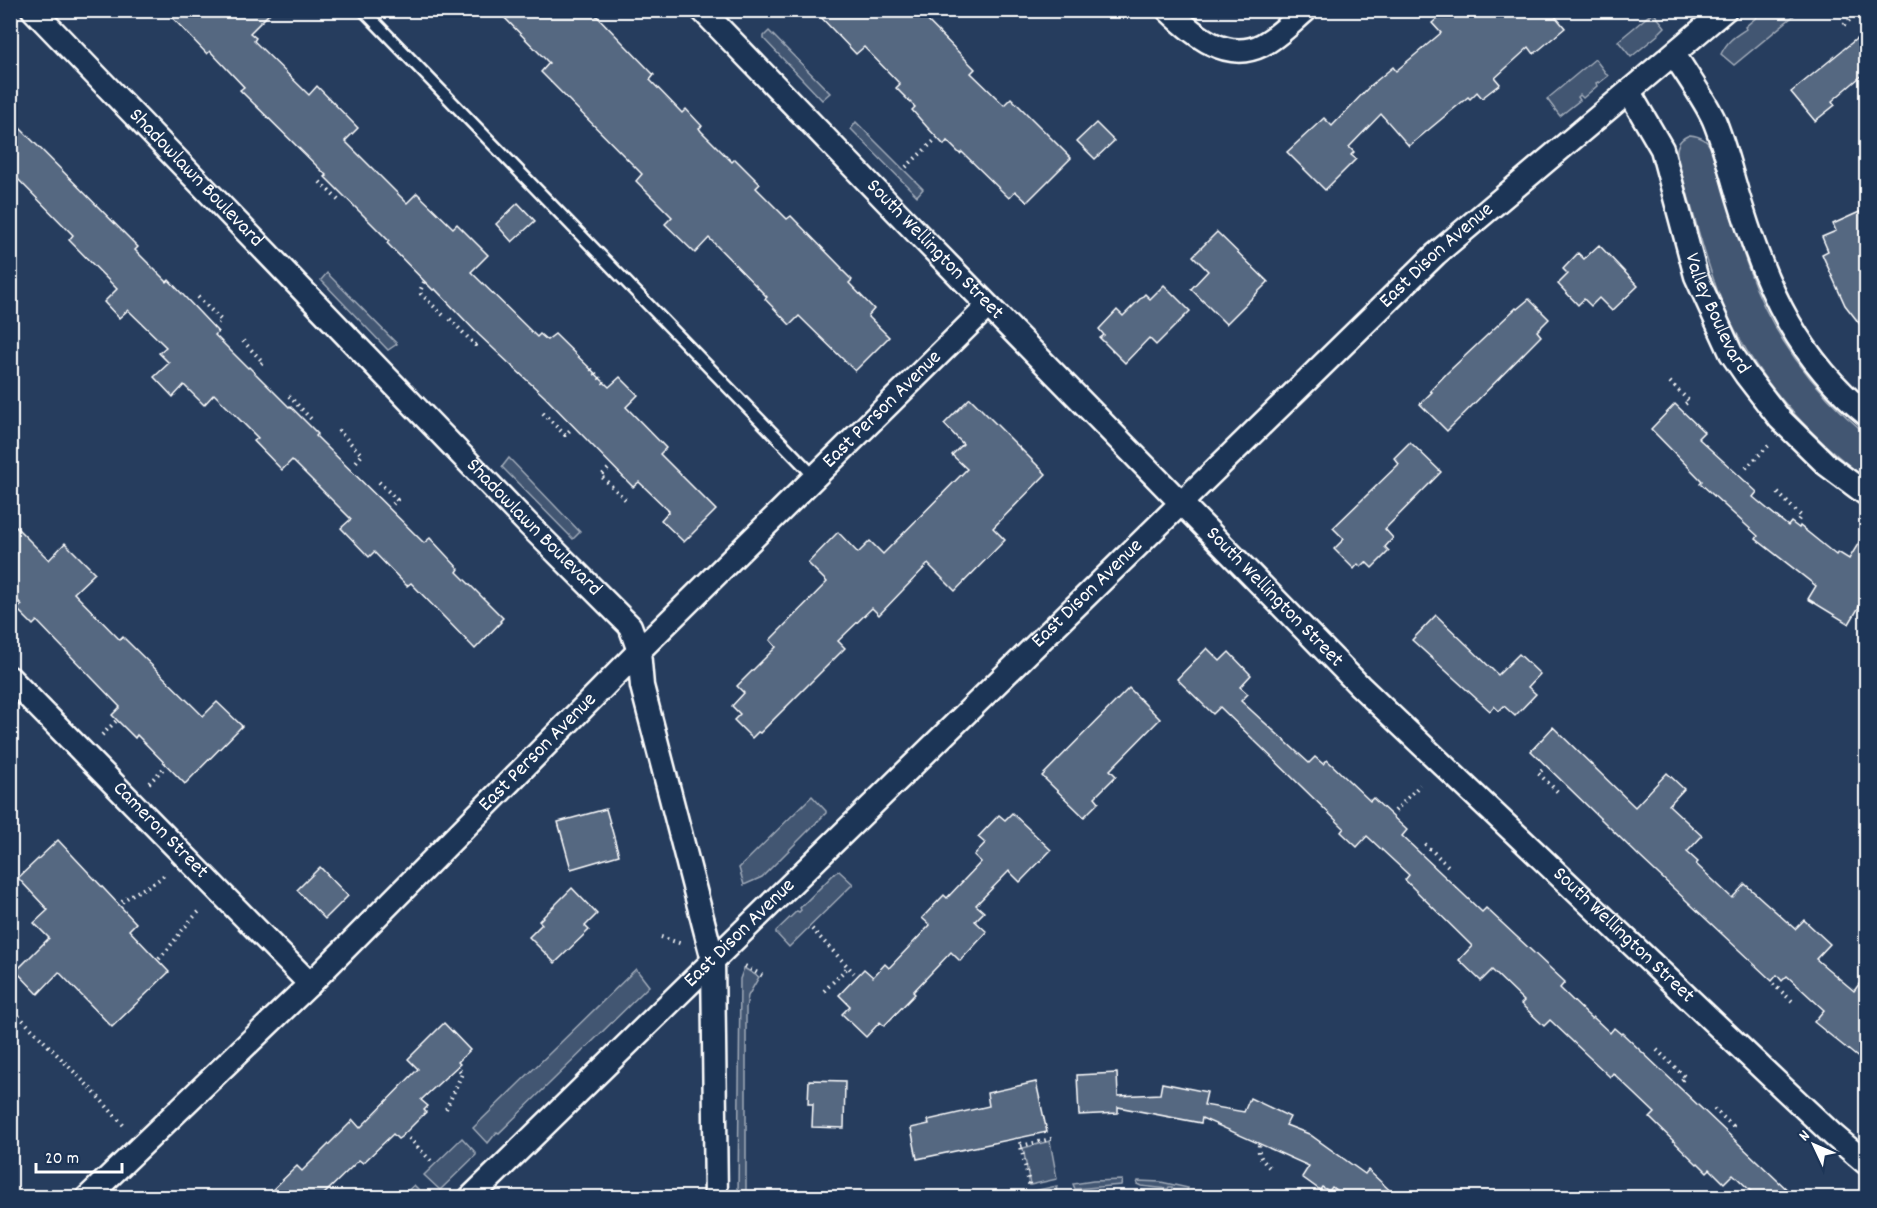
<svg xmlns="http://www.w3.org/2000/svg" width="1877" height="1208" font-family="Dekko,sans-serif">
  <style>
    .green { fill: #425672; stroke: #a0aab8; stroke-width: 1.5 }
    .building { fill: #556781; stroke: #fff; stroke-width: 1.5 }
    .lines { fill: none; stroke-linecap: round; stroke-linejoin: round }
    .lane-casing { stroke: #fff; stroke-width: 15 }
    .street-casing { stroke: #fff; stroke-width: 27 }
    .path { stroke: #fff; stroke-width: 4; stroke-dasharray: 1.5 4.5; stroke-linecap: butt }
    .lane { stroke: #1d3557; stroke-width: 10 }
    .street { stroke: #1d3557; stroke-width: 22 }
    .labels { text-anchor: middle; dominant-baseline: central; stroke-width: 6; stroke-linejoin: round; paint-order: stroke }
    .street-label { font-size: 21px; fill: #fff; stroke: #1d3557 }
  </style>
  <rect width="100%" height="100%" fill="#263d5e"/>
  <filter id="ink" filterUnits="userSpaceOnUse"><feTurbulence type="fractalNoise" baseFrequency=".0167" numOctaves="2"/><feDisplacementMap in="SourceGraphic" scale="12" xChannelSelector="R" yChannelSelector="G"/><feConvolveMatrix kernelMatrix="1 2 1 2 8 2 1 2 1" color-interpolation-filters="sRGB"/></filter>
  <g filter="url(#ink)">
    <g class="green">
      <path d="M1765,10L1795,11L1797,13L1734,65L1721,54C1728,40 1734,37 1746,29L1745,27Z"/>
      <path d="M1653,12L1665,27L1659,33V34L1631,57L1618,41Z"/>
      <path d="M769,31L830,93L822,100L764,39V36Z"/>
      <path d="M1595,59L1608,76L1599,83L1598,82L1596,83L1597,86L1583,98L1580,95L1578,97L1580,100L1560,116L1547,99Z"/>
      <path d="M856,122L923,189L917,196L851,129Z"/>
      <path d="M1690,135C1700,136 1707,139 1711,148C1725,187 1734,228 1748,267C1770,333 1813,390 1866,434V479C1802,430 1747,369 1718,292C1702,249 1691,204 1678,161C1675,149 1678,139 1690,135Z"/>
      <path d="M327,273L397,344L388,350L321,280Z"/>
      <path d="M509,458L580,532L573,539L502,467Z"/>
      <path d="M812,796L826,811V813L762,877L744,885L739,868Z"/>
      <path d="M839,871L853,884L789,947L776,933V931L797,911L799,912L801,910L800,908L836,872Z"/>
      <path d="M744,968L759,977L748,996L746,1008V1197L738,1198L740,979Z"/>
      <path d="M636,969L649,986L499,1133L497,1132L488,1143L486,1142L473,1128Z"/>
      <path d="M462,1138L476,1153V1155L440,1190L424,1175Z"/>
      <path d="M1050,1141L1057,1179L1030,1185L1023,1148Z"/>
      <path d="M1122,1180L1121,1185L1075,1189L1073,1184L1093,1181Z"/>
      <path d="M1138,1181L1161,1182L1188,1188L1186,1193L1172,1190V1187H1169L1168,1189L1141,1186L1137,1184Z"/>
      <path d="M414,1185L426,1197H401Z"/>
      <path d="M1057,1186L1056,1192L1030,1197H1005Z"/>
    </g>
    <g class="building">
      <path d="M165,10H273L250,33L256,38L254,41L309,95L317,86L358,128L345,141L407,203L417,193L453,228L457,224L488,255L471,272L537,337L540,334L547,340L555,334L609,387L620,377L638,395L626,407L666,448L660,454L716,510L684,542L661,520L669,511L639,482L633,487L545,397L479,335L435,289L433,290L387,243L389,241L325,177L327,176L240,90L244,87L210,51L207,54Z"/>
      <path d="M497,10H591L654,75L650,80L682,113L686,109L702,126L699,128L701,131L732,162L735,159L760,184L756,188L787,219L791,216L842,268L841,269L852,280L849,283L874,309L868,316L889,337L855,371L799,316L790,325L765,299L767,297L709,238L695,253L665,224L672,217L636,181L642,174L541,72L549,63Z"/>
      <path d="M814,10H917L975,69L971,73L1004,105L1011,98L1071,158L1027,202L1015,191L1009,198L962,152L960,154L947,141L944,145L927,127L912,110L915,107L896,88L900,84L864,47L856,54Z"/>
      <path d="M1447,10H1550L1565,28L1534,54L1529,47L1495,78L1500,84L1482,98L1477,92L1470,99L1468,97L1409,146L1381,114L1349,147L1354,152L1351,155L1356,159L1325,190L1287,152L1324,118L1332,126L1369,87L1393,67L1396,71L1441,33L1432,23Z"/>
      <path d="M1866,31V72L1832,101L1835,105L1815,121L1791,92Z"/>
      <path d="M10,118L138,247L135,250L167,282L169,280L218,332L215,335L248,368L249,367L289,407L290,406L318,434L316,436L424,543L430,538L459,569L457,572L503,618L500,621L501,622L475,649L411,583L407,586L374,552L369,557L341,528L351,519L292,460L282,470L254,441L258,438L214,394L204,405L184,385L173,397L154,377L169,363L159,353L166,347L128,310L119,318L104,302L117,289L69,240L73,235L10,171Z"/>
      <path d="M1096,123L1114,141L1095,159L1077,141Z"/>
      <path d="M518,203L535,221L512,242L496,224Z"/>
      <path d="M1866,209V332L1845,305L1822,254L1828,251L1822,237L1836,231L1833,224Z"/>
      <path d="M1217,232L1268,282L1226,324L1191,289L1208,271L1193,256Z"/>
      <path d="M1599,245L1638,286L1612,311L1599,298L1591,306L1584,299L1578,305L1558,284L1568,274L1563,269L1578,253L1584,259Z"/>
      <path d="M1164,285L1190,311L1156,345L1149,338L1125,363L1100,338L1104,335L1099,329L1117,310L1123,316L1145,294L1150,299Z"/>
      <path d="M1529,299L1549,319L1537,331L1541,336L1447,431L1420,404L1432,392L1430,391L1447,373L1516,308L1517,309Z"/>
      <path d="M970,398L1046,474L993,528L1005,540L955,591L928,564L879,615L872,608L838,641L845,648L760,733L758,732L752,738L734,720L740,714L732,706L744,693L737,686L776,647L770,640L827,582L808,563L838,532L858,553L870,541L883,554L967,469L952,455L963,444L944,424Z"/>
      <path d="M1675,404L1704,432L1698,438L1757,492L1753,497L1788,526L1791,522L1799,528L1800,526L1836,555L1838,552L1849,559L1866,531V595L1849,624L1808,599L1816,586L1756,539L1758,536L1700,483L1702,481L1651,429Z"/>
      <path d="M1410,442L1441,472L1385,529L1393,538L1385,547L1389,551L1372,568L1366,562L1361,567L1358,564L1354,569L1334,549L1344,539L1333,528L1399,464L1394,458Z"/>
      <path d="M10,521L49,560L65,543L95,573L74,593L120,640L123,637L203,716L217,702L242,726L185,784L137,735L135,738L112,715L120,707L37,621L33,625L17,609L22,605L10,593Z"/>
      <path d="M1436,615L1498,675L1519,654L1540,674L1528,687L1536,694L1515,716L1504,706L1499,711L1494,706L1490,711L1412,640Z"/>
      <path d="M1207,648L1220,661L1229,652L1251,675L1240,687L1248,694L1241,701L1309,763L1315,757L1323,764L1327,760L1370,801L1373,798L1407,830L1402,836L1482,912L1486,908L1565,982L1560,988L1592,1019L1593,1017L1610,1033L1614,1028L1621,1034L1622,1033L1795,1197H1757L1733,1174L1724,1183L1710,1169L1707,1172L1698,1163L1697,1164L1650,1118L1655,1113L1613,1073L1610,1077L1550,1020L1544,1026L1521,1004L1524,1001L1492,970L1481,981L1459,960L1472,946L1405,880L1409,875L1367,836L1357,847L1341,832L1344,828L1220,707L1213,714L1177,679Z"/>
      <path d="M1129,688L1160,719L1110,770L1116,776L1095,797L1099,802L1084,817L1042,776Z"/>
      <path d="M1553,727L1635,807L1667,773L1684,789L1669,805L1702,836L1687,852L1698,862L1696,864L1732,898L1745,884L1795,929L1804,920L1830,944L1816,959L1854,991L1866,975V1064L1814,1022L1824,1010L1787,976L1782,981L1777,975L1772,981L1640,857L1531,751Z"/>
      <path d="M606,809L619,855L571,869L558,822Z"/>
      <path d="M1012,813L1051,850L1020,882L1009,871L976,905L984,912L975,921L987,932L960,961L951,952L913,992L915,994L884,1026L880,1022L866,1037L842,1014L850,1006L839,995L864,969L873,977L885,964L889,968L930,925L922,918L944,895L947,898L981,862L974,855L985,843L978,837L999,815L1005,820Z"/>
      <path d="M58,840L136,923L129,930L169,972L112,1027L59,972L38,994L16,971L49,938L34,923L48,910L18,878Z"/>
      <path d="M320,867L348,896L325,919L297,890Z"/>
      <path d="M572,888L597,914L585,926L589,930L555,963L529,937L542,924L539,921Z"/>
      <path d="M444,1023L470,1050L458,1062L460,1064L421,1100L428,1106L424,1110L426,1112L401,1137L398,1139L393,1134L363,1163L359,1160L321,1197H265L297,1166L302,1171L353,1120L360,1128L418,1069L408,1059Z"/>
      <path d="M1117,1073L1118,1096L1160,1094L1162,1083L1207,1092L1204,1105L1244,1112L1250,1098L1290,1117L1286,1125L1309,1134L1365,1174L1368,1170L1397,1197H1345L1332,1187L1329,1191L1322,1187L1320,1190L1302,1177L1309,1166L1202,1118L1201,1123L1118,1107V1113L1079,1115L1077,1075Z"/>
      <path d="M809,1080L845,1081L844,1128L812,1127L813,1104H808Z"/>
      <path d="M1036,1082L1047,1132L917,1159L911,1128L929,1124L928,1120L989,1106L987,1093Z"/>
    </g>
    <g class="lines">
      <defs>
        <path id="lane" d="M363,10L815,477"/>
        <g id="street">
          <path id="s1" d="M33,10L527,523L630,626L639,651L642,686L713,960L716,1198"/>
          <path id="s2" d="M702,10L920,236L1360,686L1784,1089L1833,1135L1866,1163"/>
          <path d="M1168,10C1193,34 1226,63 1262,45C1278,37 1292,22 1306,10"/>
          <path d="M1674,54C1686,74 1705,100 1714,120C1726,149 1733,182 1743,212C1768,292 1800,360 1866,414"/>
          <path id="s3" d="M1629,92L1662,149L1696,276L1731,353L1746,375L1780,419L1827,465L1866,494"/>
          <path id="s4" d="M10,678L310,984"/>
          <path id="s5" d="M87,1198L310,984L639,651L988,306"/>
          <path id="s6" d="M470,1198L1436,254L1725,10"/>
        </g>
      </defs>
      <use href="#lane" class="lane-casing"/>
      <use href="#street" class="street-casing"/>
      <g class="path">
        <path d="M1844,25L1861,10"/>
        <path d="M906,167L935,140"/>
        <path d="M320,182L341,203"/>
        <path d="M424,282L420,291L421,294L443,315"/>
        <path d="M198,297L221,320L218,323"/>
        <path d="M450,319L475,345L478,343"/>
        <path d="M243,341L263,362L259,365"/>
        <path d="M591,369L606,385"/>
        <path d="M1670,382L1689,401L1685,404"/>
        <path d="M289,396L313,421"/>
        <path d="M543,413L565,435L571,429"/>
        <path d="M338,430L362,455L355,463"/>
        <path d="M1746,468L1771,443"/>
        <path d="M608,469L601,476L627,501"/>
        <path d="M379,482L397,500L393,504"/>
        <path d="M1778,493L1801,516L1797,522"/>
        <path d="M102,735L116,721"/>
        <path d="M1542,770L1538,773L1560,794"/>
        <path d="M149,783L166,766"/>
        <path d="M1395,811L1420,785"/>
        <path d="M1425,844L1448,866"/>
        <path d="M122,902C135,890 153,887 166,873"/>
        <path d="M812,929L854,973"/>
        <path d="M661,937L682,944"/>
        <path d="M159,959C174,943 185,924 201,910"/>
        <path d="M745,966L765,977"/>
        <path d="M1773,984L1793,1002"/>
        <path d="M824,991L848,967"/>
        <path d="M10,1007L92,1090L126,1128"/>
        <path d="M1657,1050L1685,1077L1679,1083"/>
        <path d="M446,1109L461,1076L462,1073L458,1068"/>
        <path d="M1714,1109L1733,1126L1730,1129"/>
        <path d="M409,1138L433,1163"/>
        <path d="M1020,1142L1030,1188"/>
        <path d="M1259,1145C1257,1154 1262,1160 1269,1167"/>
        <path d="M1021,1146L1055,1138"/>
      </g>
      <use href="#lane" class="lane"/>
      <use href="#street" class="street"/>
    </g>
  </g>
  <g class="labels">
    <g class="street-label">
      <text stroke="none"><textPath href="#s1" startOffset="234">Shadowlawn Boulevard</textPath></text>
      <text stroke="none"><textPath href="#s2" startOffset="334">South Wellington Street</textPath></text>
      <text stroke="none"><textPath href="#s6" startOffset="1350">East Dison Avenue</textPath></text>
      <text stroke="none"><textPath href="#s3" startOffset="240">Valley Boulevard</textPath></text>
      <text stroke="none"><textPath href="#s5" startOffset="1120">East Person Avenue</textPath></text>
      <text stroke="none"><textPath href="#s1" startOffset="720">Shadowlawn Boulevard</textPath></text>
      <text stroke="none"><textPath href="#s6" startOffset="864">East Dison Avenue</textPath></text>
      <text stroke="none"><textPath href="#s2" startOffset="820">South Wellington Street</textPath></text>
      <text stroke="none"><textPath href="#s5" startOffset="634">East Person Avenue</textPath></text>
      <text stroke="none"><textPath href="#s4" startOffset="214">Cameron Street</textPath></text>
      <text stroke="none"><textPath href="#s6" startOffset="378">East Dison Avenue</textPath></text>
      <text stroke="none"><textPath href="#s2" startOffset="1306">South Wellington Street</textPath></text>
    </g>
  </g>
  <rect width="1877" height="1208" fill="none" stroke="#1d3557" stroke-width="36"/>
  <rect x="18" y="18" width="1841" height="1172" fill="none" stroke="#fff" stroke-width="2" filter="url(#ink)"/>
  <g transform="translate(1814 1145) rotate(314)" stroke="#1d3557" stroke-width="4.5" paint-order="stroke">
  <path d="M0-4.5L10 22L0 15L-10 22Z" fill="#ffffff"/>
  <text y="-9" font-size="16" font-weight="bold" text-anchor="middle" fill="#ffffff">N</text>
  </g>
  <path d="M36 1163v9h86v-9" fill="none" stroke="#ffffff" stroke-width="3"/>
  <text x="45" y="1163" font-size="18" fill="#ffffff" stroke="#1d3557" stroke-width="4.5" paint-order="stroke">20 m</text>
</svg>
